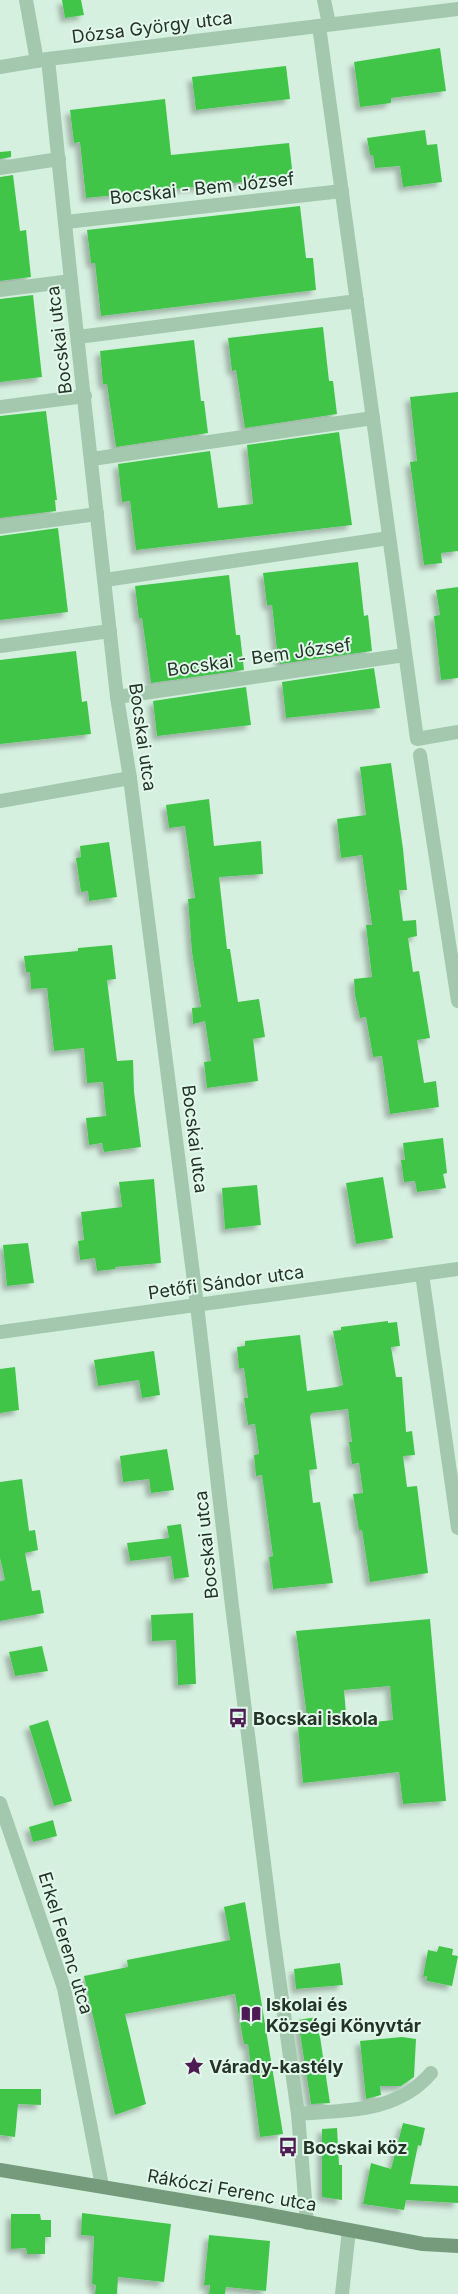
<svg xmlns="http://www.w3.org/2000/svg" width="458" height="2294" font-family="Inter,sans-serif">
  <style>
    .building { fill: #40c549; fill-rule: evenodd; filter: url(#shadow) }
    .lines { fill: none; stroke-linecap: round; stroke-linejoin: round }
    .minor { stroke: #a3c8ae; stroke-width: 14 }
    .secondary { stroke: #759b7c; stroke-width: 14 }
    .labels { text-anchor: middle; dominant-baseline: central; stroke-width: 4; stroke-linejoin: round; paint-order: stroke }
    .street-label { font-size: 18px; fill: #253327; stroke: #e2f8eb }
    .poi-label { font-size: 18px; font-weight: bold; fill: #253327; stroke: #e2f8eb; text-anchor: start }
  </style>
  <defs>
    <filter id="shadow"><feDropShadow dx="-4.5" dy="4.5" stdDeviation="2.5" flood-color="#0004"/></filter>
  </defs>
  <rect width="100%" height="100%" fill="#d6f0e0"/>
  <g class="building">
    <path d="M62,0H81L84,15L65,18Z"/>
    <path d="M440,48L446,91L391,98V103L360,107L354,62Z"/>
    <path d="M286,66L290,99L196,110L192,77Z"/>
    <path d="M165,99L171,155L289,143L293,177L86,198L80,142L74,143L70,110Z"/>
    <path d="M425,130L427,145L437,144L442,182L403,187L400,166L375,168L373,155H370L367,138Z"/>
    <path d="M11,151V157L0,159V152Z"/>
    <path d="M13,175L20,231L26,230L31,277L0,281V177Z"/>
    <path d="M300,206L306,258H313L316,290L101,316L95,263H91L87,230Z"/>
    <path d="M33,295L42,377L0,382V299Z"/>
    <path d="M323,327L329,381H333L337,414L245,428L236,370L232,371L228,338Z"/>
    <path d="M194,340L201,401H204L208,433L116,447L107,384H103L100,351Z"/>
    <path d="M458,392V551L441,553L442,563L424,565L410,462L417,461L410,397Z"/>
    <path d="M46,411L57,500H55L56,511L0,518V416Z"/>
    <path d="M339,432L352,525L136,550L130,501L122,502L118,464L210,451L218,508L253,504L247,445Z"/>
    <path d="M58,528L68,612L0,620V536Z"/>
    <path d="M358,562L364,616L368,615L372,651L280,664V659H278L272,605H267L263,573Z"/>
    <path d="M229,575L236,635H240L244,670L151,683L142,618L139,619L135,586Z"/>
    <path d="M458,587V678L441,680L434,616L440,615L436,590Z"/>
    <path d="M76,651L82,702L87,701L91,734L0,744V660Z"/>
    <path d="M374,668L380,708L286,718L282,682Z"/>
    <path d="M246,687L251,725L157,736L153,701Z"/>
    <path d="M391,763L403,849L407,890H399L403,921L416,920L417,936L408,938L413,972L419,971L430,1038L417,1040L424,1083L436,1081L439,1107L390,1114L382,1056L373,1057L366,1017L360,1018L355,995L354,979L372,977L366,925H372L362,855L341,858L337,819L366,815L360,767Z"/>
    <path d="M209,799L214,846L261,841L263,874L219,877L227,949H230L238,1002L259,999L265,1037L253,1039L258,1081L207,1088L204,1062L211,1061L205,1021L193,1024L192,1008L201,1007L192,952L188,899L195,898L185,826L169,828L166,805Z"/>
    <path d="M109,842L117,897L89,901L88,891L81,892L76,858L81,857L80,846Z"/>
    <path d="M112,945L116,979L107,980L117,1061L133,1060L134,1092L141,1147L104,1152L102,1143L89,1145L86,1118L106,1116L103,1082L87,1083L84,1048L54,1051L47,988L31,989L30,972H26L24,956L78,951V948Z"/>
    <path d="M443,1138L447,1173L443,1174L446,1188L417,1192L415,1181L404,1182L401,1160H405L403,1143Z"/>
    <path d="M383,1177L393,1238L356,1244L346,1183Z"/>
    <path d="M154,1179L161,1263L115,1267L116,1269L97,1271L95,1258L80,1260L78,1241L84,1240L81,1212L122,1207L119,1182Z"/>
    <path d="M257,1185L261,1225L225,1229L222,1188Z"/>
    <path d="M28,1243L34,1283L7,1286L3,1245Z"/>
    <path d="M388,1321V1323L397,1322L400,1346L391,1347L396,1377H402L406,1432L412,1431L415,1455L403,1456L407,1487L417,1486L428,1573L370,1582L362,1530H359L353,1494L363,1493L359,1463L352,1464L349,1442H352L348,1409L312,1413L310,1416L317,1469L309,1470L313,1503L320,1502L333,1583L273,1589L269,1557L273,1556L262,1475L256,1476L254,1455L259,1454L255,1424L248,1425L244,1398H248L244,1368L239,1369L237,1347L245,1346V1341L300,1335L307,1391L337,1387L343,1385L333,1331L341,1330V1327Z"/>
    <path d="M154,1351L160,1395L142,1398L139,1380L98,1386L94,1360Z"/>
    <path d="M15,1367L19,1410L0,1413V1369Z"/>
    <path d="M167,1449L174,1490L151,1493L149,1479L123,1482L120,1456Z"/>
    <path d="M22,1479L29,1531L35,1530L38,1550L25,1553L32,1591L40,1590L44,1613L0,1621V1581L5,1580L0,1558V1482Z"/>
    <path d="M181,1524L189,1577L174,1579L171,1556L130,1561L127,1543L169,1538L167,1526Z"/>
    <path d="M193,1613L196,1684L178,1685L176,1640L152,1641L151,1615Z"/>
    <path d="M430,1619L446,1801L403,1804L399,1772L303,1783L298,1726L308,1725L296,1631ZM390,1686L393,1720L347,1725L344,1690Z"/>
    <path d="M42,1646L48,1671L15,1676L9,1652Z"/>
    <path d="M48,1720L72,1801L54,1806L29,1726Z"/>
    <path d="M53,1820L57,1836L33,1842L29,1827Z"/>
    <path d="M245,1902L283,2134L260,2137L248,2044H244L235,1994L125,2014L146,2104L115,2115L84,1976L128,1967L127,1960L230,1940L224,1907Z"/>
    <path d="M439,1946L453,1949L452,1955L458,1956L452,1986L427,1981V1976L423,1977L428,1950L437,1952Z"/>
    <path d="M340,1963L343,1985L296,1989L294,1969Z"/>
    <path d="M317,2017L330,2103L311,2104L298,2020Z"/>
    <path d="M402,2037L416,2039L414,2077L401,2086H380L381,2095L366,2099L360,2041Z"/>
    <path d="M0,2089H41V2105L18,2104L15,2137L0,2135Z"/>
    <path d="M403,2123L425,2128L421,2146L418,2145L410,2184L458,2186V2203L406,2200L404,2210L363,2204L371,2163L391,2169Z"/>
    <path d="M337,2128L339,2165H342V2200L322,2197V2129Z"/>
    <path d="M82,2213L171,2224L164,2282L118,2277L117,2294H95L96,2285L92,2284L94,2236L81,2235Z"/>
    <path d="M11,2214H40L41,2220H51V2237H45V2254H27L26,2248L11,2249Z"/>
    <path d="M209,2235L270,2241L266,2291L226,2287L225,2294H209L210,2285H204Z"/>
  </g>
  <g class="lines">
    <g class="minor">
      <path d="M26,0L37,61"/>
      <path d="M324,0L329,24"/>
      <path d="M319,26L417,739L458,732"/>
      <path d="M48,59L71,281L117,697L130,778L197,1305L232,1606L273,1935L298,2114L307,2223"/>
      <path d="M0,67L48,59L458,9"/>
      <path d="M0,168L59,159"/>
      <path d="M66,222L342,191"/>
      <path d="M0,290L71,281"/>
      <path d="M78,337L357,301"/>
      <path d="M0,407L85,396"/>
      <path d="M92,459L373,418"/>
      <path d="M0,527L97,514"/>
      <path d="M105,580L389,538"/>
      <path d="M0,646L110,631"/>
      <path d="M117,697L405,655"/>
      <path d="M420,755L458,1001"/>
      <path d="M0,801L130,778"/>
      <path d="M422,1274L458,1528"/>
      <path d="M0,1332L458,1269"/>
      <path d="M0,1803L64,1988L102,2186"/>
      <path d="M298,2114C346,2110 397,2113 431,2073"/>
      <path d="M342,2294L349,2230"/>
    </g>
    <path class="secondary" d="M0,2170L259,2213L423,2244L458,2246"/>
  </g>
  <defs>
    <symbol id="bus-bare" viewBox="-9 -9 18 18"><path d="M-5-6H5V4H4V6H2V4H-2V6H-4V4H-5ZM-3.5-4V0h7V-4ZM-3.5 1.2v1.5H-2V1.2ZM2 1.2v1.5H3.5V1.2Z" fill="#4e1b54" stroke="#e2f8eb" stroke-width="2.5" paint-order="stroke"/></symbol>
    <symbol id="library-bare" viewBox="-9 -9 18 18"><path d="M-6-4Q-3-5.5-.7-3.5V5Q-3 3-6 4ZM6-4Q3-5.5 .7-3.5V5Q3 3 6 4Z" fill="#4e1b54" stroke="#e2f8eb" stroke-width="2.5" paint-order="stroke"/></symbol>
    <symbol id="sight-bare" viewBox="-9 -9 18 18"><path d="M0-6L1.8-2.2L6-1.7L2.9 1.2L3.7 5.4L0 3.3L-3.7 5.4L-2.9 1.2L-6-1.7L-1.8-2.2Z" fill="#4e1b54" stroke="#e2f8eb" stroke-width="2.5" paint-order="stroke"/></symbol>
  </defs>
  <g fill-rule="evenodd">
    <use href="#bus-bare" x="224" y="1704" width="28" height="28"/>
    <use href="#library-bare" x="237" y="2000" width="28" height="28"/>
    <use href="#sight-bare" x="180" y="2052" width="28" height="28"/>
    <use href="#bus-bare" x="274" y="2133" width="28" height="28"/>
  </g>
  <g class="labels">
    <g class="street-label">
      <text transform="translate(152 27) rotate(-7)">Dózsa György utca</text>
      <text transform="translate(202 188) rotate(-6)">Bocskai - Bem József</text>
      <text transform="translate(59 340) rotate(-97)">Bocskai utca</text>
      <text transform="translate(259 657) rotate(-8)">Bocskai - Bem József</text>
      <text transform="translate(143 737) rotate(82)">Bocskai utca</text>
      <text transform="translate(195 1139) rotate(83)">Bocskai utca</text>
      <text transform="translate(226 1282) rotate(-8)">Petőfi Sándor utca</text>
      <text transform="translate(206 1545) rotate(-96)">Bocskai utca</text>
      <text transform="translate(66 1943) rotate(73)">Erkel Ferenc utca</text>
      <text transform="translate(232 2190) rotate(10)">Rákóczi Ferenc utca</text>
    </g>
    <g class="poi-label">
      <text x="253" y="1718">Bocskai iskola</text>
      <text x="266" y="2004">Iskolai és<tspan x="266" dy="21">Községi Könyvtár</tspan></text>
      <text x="209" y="2066">Várady-kastély</text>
      <text x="303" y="2147">Bocskai köz</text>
    </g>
  </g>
</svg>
